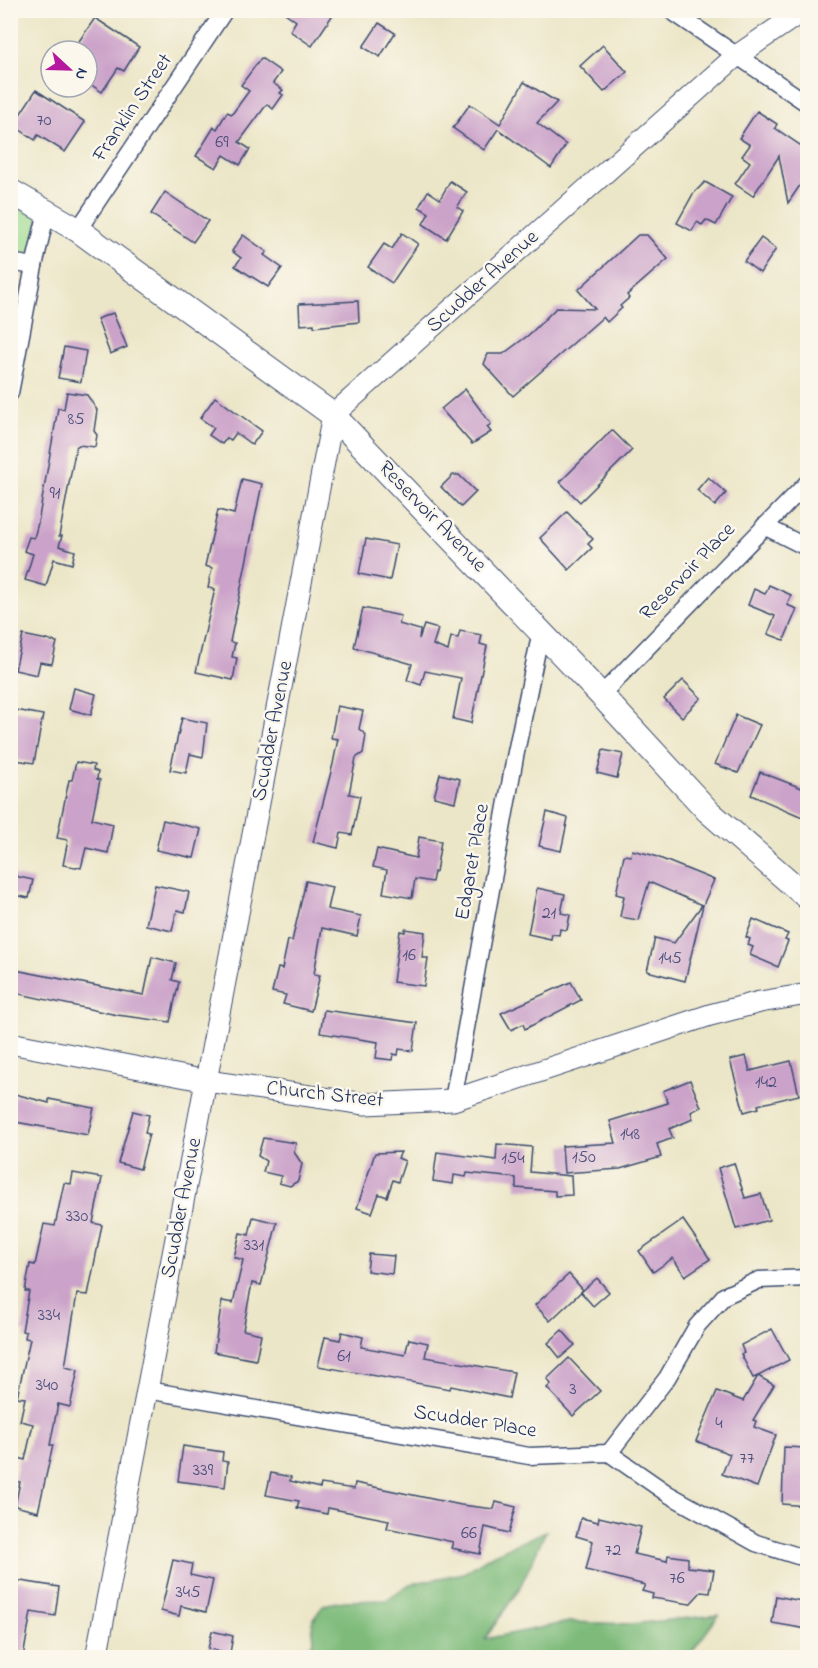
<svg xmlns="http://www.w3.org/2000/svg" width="818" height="1668" font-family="'Indie Flower',sans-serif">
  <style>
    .green { fill: #9ddb90; stroke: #5c8577; stroke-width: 1.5 }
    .forest { fill: #7ebb7a; stroke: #4c756c; stroke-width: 1.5 }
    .building { fill: #cba2c9 }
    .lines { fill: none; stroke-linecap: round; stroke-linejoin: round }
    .minor-casing { stroke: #3a4a6e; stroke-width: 19 }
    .tertiary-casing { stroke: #3a4a6e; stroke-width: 23 }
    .secondary-casing { stroke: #3a4a6e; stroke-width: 26 }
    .minor { stroke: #fff; stroke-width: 16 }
    .tertiary { stroke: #fff; stroke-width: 21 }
    .secondary { stroke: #fff; stroke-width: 24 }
    .labels { text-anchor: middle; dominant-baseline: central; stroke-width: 5; stroke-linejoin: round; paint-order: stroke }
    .number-label { font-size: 18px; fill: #474c79 }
    .street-label { font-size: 21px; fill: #1b2f5e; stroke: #fbf7ec }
  </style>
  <rect width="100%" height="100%" fill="#fbf7ec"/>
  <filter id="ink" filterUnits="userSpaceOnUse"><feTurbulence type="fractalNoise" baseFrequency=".0167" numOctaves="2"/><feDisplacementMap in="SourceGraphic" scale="12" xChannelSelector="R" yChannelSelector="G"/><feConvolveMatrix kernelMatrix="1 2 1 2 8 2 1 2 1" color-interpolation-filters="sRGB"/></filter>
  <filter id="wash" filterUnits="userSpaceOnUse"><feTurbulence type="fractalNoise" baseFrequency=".008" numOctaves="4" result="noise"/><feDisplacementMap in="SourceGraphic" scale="24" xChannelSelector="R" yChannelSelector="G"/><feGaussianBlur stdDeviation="1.35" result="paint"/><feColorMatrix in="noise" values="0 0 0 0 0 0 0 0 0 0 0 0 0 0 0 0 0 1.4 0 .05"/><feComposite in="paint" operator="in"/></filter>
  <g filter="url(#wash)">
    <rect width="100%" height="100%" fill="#ece6c8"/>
    <path class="green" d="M10,203L39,217L30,257L11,254Z"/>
    <path class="forest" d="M546,1531L519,1589L485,1639L569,1622L631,1624L719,1615L688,1657H304L314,1640L312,1622L323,1605L344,1601L386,1600L410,1584L464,1573L492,1555Z"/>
    <g id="blocks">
      <g class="building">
        <path d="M281,10H336L312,46L290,31L296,21Z"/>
        <path d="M95,18L139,47L124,71L118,68L102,92L87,82V50L77,44Z"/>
        <path d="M379,23L395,33L380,57L363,47Z"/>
        <path d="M603,45L627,72L604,92L580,66Z"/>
        <path d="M261,58L281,72L273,83L283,90L280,93L283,95L273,109L267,104L239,142L250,149L240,165L224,155L216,168L196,156L214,127L217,129L227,112L232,114L249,91L241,85Z"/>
        <path d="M524,82L557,102L537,123L566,145L551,168L498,129L484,150L453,128L470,104L500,124Z"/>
        <path d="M36,90L85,122L65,152L38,135L35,140L13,125Z"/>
        <path d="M757,111L777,124L775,128L807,150V175L788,203L779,156L753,196L735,184L750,162L742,156L750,145L739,138Z"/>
        <path d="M450,181L467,192L457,207L463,211L446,239L423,224L429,213L419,207L428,191L440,199Z"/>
        <path d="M705,182L732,197L716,225L706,220L702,225L697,222L692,231L677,223L693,194Z"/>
        <path d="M165,192L208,221L193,242L151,214Z"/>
        <path d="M402,233L418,244L392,283L368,267L384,244L392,249Z"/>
        <path d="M243,235L267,252L264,255L282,268L268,287L235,266L241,258L232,251Z"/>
        <path d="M638,235H647L668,259L627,295L629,298L620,306L622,308L607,322L603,317L513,396L484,364L488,354H503L530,334L556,308L595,309L578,290Z"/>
        <path d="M761,238L776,249L760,273L744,261Z"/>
        <path d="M358,301L359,322L314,327V324L300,325L299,304Z"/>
        <path d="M113,313L127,347L110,354L97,319Z"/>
        <path d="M64,347L86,351L81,382L58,378Z"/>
        <path d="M465,389L491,424L487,427L491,432L472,444L441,409Z"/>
        <path d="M67,392L87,395L97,410L94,431L97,435L95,447L79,445L76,447L59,536H62L59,546L75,551L72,564L54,559L46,586L25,580L33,554L24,551L29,537L34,538L38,523L58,408L64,409Z"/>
        <path d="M215,397L262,431L252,445L236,433L231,440L227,438L222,444L209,435L214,428L200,418Z"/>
        <path d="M612,430L632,450L580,502L560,482Z"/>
        <path d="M453,475H459L476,492L461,507L441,487Z"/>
        <path d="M708,477L726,493L715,506L697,490Z"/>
        <path d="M242,479L262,484L230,642L235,643L232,657L237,658L233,680L196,672L215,589L208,588L212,568L205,566L218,510L234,514Z"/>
        <path d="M567,512L593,539L588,544L592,548L569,570L540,538Z"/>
        <path d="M366,539L397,545L390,580L359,574Z"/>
        <path d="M769,585L791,595L787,605L797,609L784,640L768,634L775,616L748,605L754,589L765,594Z"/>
        <path d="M363,608L401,616L399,624L420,630L419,639L424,625L438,629L433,645L448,651L451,637L458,638L460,631L482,635L480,644L487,646L471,723L453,719L461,678L425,671L421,685L407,680L412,664L354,647Z"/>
        <path d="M23,635L57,642L52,664L40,662L37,675L15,670Z"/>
        <path d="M683,680L701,698L682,717L664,699Z"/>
        <path d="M74,688L96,694L91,715L69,709Z"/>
        <path d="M337,706L363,711L359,729L366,735L363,753L356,758L349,794L360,796L352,835L341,833L338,848L313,842L333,764L338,739L331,738Z"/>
        <path d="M10,709L43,715L34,763L10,759Z"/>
        <path d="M736,715L760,725L738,773L715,764Z"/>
        <path d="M182,718L207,723L203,757L190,754L186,773L170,770Z"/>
        <path d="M603,750L623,754L617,778L597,773Z"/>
        <path d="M76,762L94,765L93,770L98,772L97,779L100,780L92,819L113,824L108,853L86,848L81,868L63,865L68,840L57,838L69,780H72Z"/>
        <path d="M760,772L807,790V819L751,795Z"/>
        <path d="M440,774L460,779L455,802L434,797Z"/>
        <path d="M547,812L568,818L561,851L539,846Z"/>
        <path d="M163,820L201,829L194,858L156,850Z"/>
        <path d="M419,837L441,841L436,872H434L432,882L415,879L412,898L383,893L387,870L373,867L377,849L416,858Z"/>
        <path d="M632,850L652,855L714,880L703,905L685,981L647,971L655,938L674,943L702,905L649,882L638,920L620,917L624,896L616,894L624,855L631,856Z"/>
        <path d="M10,875L33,880L29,898L10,894Z"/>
        <path d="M306,881L332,887L327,909L361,916L357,936L322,928L314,974L320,975L311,1011L283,1004L286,995L272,992L278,968L282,969L288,940L292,941Z"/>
        <path d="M155,885L189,892L185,912L177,910L172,931L146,925Z"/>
        <path d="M537,888L565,894L561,913L570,915L567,930L560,929L559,935L552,934L551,939L528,934Z"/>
        <path d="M753,919L788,934L785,940L788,941L778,967L750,955L753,947L748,945L750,939L746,937Z"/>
        <path d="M405,929L425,932L422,958H428L424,986L393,982L400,931L405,932Z"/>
        <path d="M152,957L176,963L172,980L179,982L170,1022L117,1015L10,992V969L144,995Z"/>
        <path d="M571,982L581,1000L525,1029L523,1024L511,1030L501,1013Z"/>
        <path d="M324,1010L417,1023L413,1051L399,1049L398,1055L393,1054L392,1060L376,1058L378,1042L320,1033Z"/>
        <path d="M746,1056L750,1071L791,1061L799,1095L758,1105L759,1108L744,1112L730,1060Z"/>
        <path d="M690,1080L701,1107L691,1112L693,1119L669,1129L673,1138L657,1144L661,1157L620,1169L564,1173L562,1146L616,1143L610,1121L668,1103L663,1091Z"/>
        <path d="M15,1094L49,1103V1099L94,1108L88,1135L10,1121V1098L14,1099Z"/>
        <path d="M133,1111L149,1115L145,1133L149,1134L140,1169L118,1163Z"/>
        <path d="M263,1138L296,1143L294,1152L302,1164L298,1181L290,1186L279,1183L281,1176L263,1172L266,1161L258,1156Z"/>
        <path d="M497,1144L532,1147L530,1172L571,1176L572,1195L555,1196V1191L516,1188V1178L467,1173L466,1177L454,1175L453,1184L433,1181L437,1152L496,1160Z"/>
        <path d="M401,1152L398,1158L405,1161L398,1182L393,1180L387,1197L379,1194L372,1213L357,1208L375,1153Z"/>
        <path d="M734,1163L745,1198L761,1194L769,1220L736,1229L718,1168Z"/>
        <path d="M73,1173L102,1178L93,1223L102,1225L88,1295L77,1294L65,1367L78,1370L70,1407L58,1404L50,1445H53L38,1512L15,1506L20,1482L14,1481L19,1458L25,1460L33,1424L20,1421L25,1398L17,1397L30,1339L25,1338L26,1332L22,1331L29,1291H25L30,1264L35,1265L44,1224L55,1226L64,1183L71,1184Z"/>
        <path d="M253,1217L277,1223L261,1285L252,1283L243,1330L261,1334L256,1360L214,1352L222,1301L233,1303L243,1260L234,1257L240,1233L249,1235Z"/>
        <path d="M683,1220L710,1259L685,1276L673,1258L653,1272L639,1251Z"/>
        <path d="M369,1254L394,1256L392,1274L367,1271Z"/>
        <path d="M569,1274L583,1290L550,1321L535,1305Z"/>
        <path d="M597,1278L609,1292L593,1306L581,1292Z"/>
        <path d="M772,1329L789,1360L758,1376L774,1385L753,1420L756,1421L754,1427L776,1435L757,1487L722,1474L730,1454L696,1441L717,1391L743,1401L758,1376L753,1378L741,1354L744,1353L741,1345Z"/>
        <path d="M562,1330L575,1345L560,1358L548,1343Z"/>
        <path d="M342,1332L363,1337L361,1347L405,1355L409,1339L428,1343L425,1357L514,1372L509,1398L451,1386L450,1389L318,1366L325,1337L340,1340Z"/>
        <path d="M569,1358L600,1391L573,1416L547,1388L551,1384L547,1379Z"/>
        <path d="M183,1446L223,1452L222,1461L228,1462L225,1487L178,1481Z"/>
        <path d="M784,1447L807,1448V1506L782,1504Z"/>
        <path d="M271,1473L291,1477L290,1481L320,1488L321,1484L354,1489L355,1483L461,1505L494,1509L496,1502L516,1507L509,1533L485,1527L480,1554L451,1548L453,1542L387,1528L389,1520L328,1508L327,1514L297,1508L299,1501L266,1495Z"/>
        <path d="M599,1517L641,1527L634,1554L667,1561L668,1555L688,1558V1567L714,1570L710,1593L701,1592L690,1604L652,1598L653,1594L642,1591L645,1585L586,1570L593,1541L576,1536L581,1518L598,1522Z"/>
        <path d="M173,1560L192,1564L190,1575L213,1580L206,1612L181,1606L179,1616L161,1611Z"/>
        <path d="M14,1580L59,1587L55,1616L31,1612L23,1658H10V1600Z"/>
        <path d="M776,1596L807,1602V1629L772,1623Z"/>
        <path d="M212,1631L233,1636L230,1653L208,1649Z"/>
      </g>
    </g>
  </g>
  <g filter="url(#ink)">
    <use href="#blocks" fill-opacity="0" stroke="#3a4a6e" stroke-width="1.5"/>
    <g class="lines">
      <defs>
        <g id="minor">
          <path d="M670,10L808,104"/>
          <path d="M78,230L225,10"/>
          <path d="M10,262L34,266"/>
          <path d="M10,393L34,266L47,211"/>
          <path d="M764,526L808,548"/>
          <path d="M601,695L808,482"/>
          <path d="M453,1100L515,757L541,631"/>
          <path d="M147,1390L529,1456L609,1453L668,1494L756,1543L798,1556H808"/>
          <path d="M609,1453L667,1378L697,1326L724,1296L759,1280L808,1278"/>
        </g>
        <g id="tertiary">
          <path d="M10,1043L207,1081L365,1104L453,1100L710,1015L760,1002L808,994"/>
          <path d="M96,1658L333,415L735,57L804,10"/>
        </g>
        <path id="secondary" d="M10,191L78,230L333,415L601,695L708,811L808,898"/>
      </defs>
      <use href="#minor" class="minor-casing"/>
      <use href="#tertiary" class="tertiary-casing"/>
      <use href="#secondary" class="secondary-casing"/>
      <use href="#minor" class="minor"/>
      <use href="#tertiary" class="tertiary"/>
      <use href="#secondary" class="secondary"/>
    </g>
  </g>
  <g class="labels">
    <g class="number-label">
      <text x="44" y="121">70</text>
      <text x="222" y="143">69</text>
      <text x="76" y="420">85</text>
      <text x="55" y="494">91</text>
      <text x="549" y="914">21</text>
      <text x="409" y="956">16</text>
      <text x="670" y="959">145</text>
      <text x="766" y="1083">142</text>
      <text x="630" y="1135">148</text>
      <text x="584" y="1158">150</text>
      <text x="513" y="1159">154</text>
      <text x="77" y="1217">330</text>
      <text x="254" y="1246">331</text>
      <text x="49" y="1316">334</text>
      <text x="344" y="1357">61</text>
      <text x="47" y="1386">340</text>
      <text x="573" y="1390">3</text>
      <text x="719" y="1424">4</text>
      <text x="747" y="1459">77</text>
      <text x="203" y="1471">339</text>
      <text x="469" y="1534">66</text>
      <text x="613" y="1551">72</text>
      <text x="677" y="1579">76</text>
      <text x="188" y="1593">345</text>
    </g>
    <g class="street-label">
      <text transform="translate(133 108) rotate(-56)">Franklin Street</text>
      <text transform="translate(483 282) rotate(-42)">Scudder Avenue</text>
      <text transform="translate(432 517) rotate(46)">Reservoir Avenue</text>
      <text transform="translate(688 572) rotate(-46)">Reservoir Place</text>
      <text transform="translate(273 731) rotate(-79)">Scudder Avenue</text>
      <text transform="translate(473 862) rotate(-80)">Edgaret Place</text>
      <text transform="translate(325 1095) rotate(6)">Church Street</text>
      <text transform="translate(182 1208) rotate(-79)">Scudder Avenue</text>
      <text transform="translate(475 1422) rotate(9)">Scudder Place</text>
    </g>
  </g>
  <rect width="818" height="1668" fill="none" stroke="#fbf7ec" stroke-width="36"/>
  <g transform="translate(69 69) rotate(112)"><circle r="28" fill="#fbf7ec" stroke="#a1a7b3" stroke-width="1.5"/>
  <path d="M0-4.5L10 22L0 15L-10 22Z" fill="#b5179e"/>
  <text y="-9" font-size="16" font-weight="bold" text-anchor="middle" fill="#1b2f5e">N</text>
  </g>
</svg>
